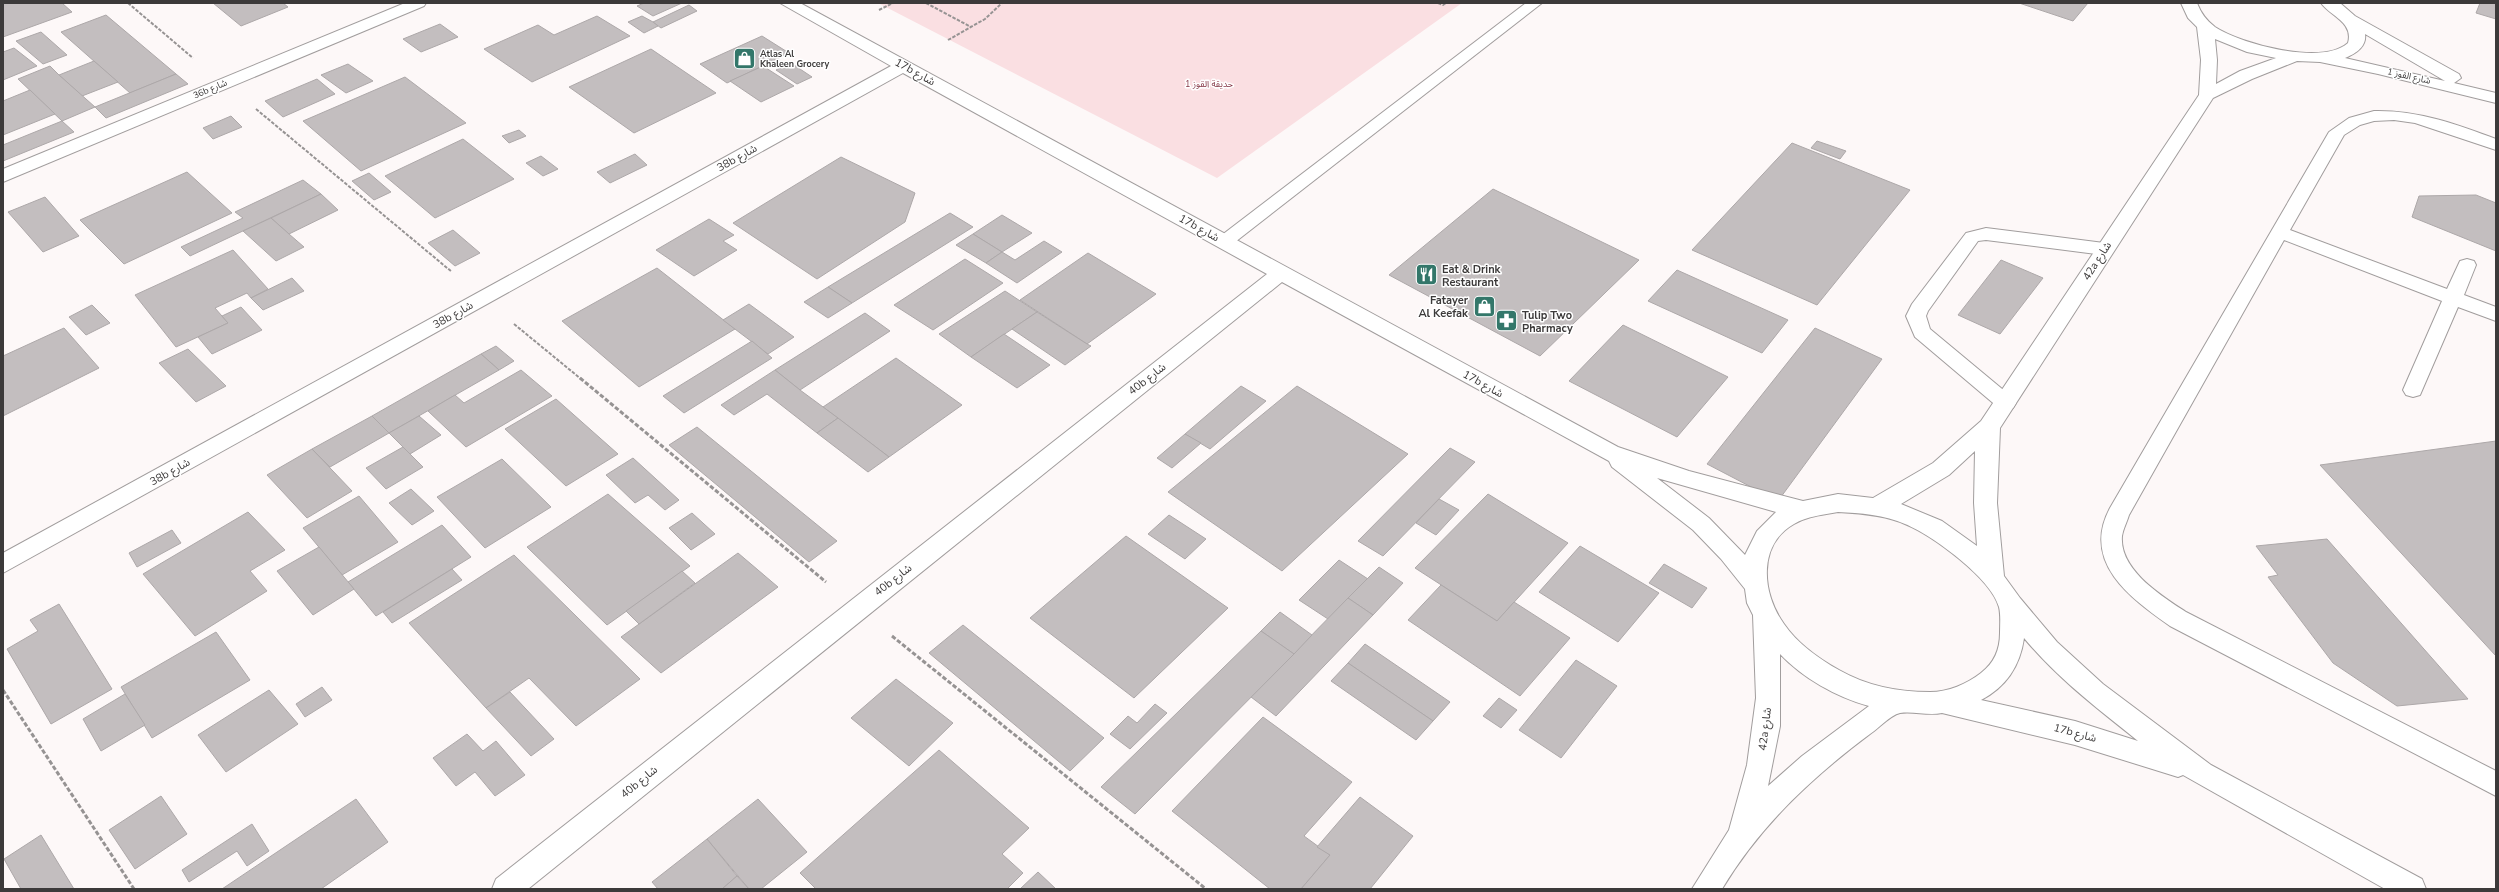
<svg xmlns="http://www.w3.org/2000/svg" width="2499" height="892" font-family="'Nunito Sans','Noto Sans Arabic',sans-serif">
  <style>
    .green { fill: #fadfe2 }
    .building { fill: #c3bebf; stroke: #ada8a9 }
    .lines { fill: none; stroke-linecap: round; stroke-linejoin: round }
    .service-casing { stroke: #a19d9d; stroke-width: 2 }
    .minor-casing { stroke: #a19d9d; stroke-width: 2 }
    .path-far1 { stroke: #969393; stroke-width: 2; stroke-dasharray: 3.5 1.5; stroke-linecap: butt }
    .path { stroke: #969393; stroke-width: 3; stroke-dasharray: 4.5 2; stroke-linecap: butt }
    .service { fill: #fff; fill-rule: evenodd }
    .minor { fill: #fff; fill-rule: evenodd }
    .labels { text-anchor: middle; dominant-baseline: central; stroke-width: 3; stroke-linejoin: round; paint-order: stroke }
    .far-poi-label { font-size: 9px; font-weight: bold; fill: #3c3a3a; stroke: #fff; text-anchor: start }
    .far-street-label { font-size: 9px; fill: #3c3a3a; stroke: #fff }
    .far-park-label { font-size: 9px; fill: #843746; stroke: #fff }
    .street-label { font-size: 11px; fill: #3c3a3a; stroke: #fff }
    .poi-label { font-size: 11px; font-weight: bold; fill: #3c3a3a; stroke: #fff; text-anchor: start }
  </style>
  <rect width="100%" height="100%" fill="#fdf8f8"/>
  <path class="green" d="M878,3H1462L1217,178Z"/>
  <g class="building">
    <path d="M6,3H62L72,12L3,37V4Z"/>
    <path d="M213,3H283L288,7L241,26Z"/>
    <path d="M644,3H682L653,16L637,6Z"/>
    <path d="M2019,3H2088L2073,21Z"/>
    <path d="M2480,3H2496V19L2476,13Z"/>
    <path d="M689,5L697,11L661,28L653,22Z"/>
    <path d="M106,15L176,74L130,93L61,32Z"/>
    <path d="M597,16L630,36L532,82L484,49L538,25L554,35Z"/>
    <path d="M642,16L653,22L658,26L644,33L628,22Z"/>
    <path d="M440,24L458,37L421,52L403,39Z"/>
    <path d="M41,32L67,55L43,64L16,41Z"/>
    <path d="M762,36L789,53L727,83L700,64Z"/>
    <path d="M14,48L37,66L3,80V52Z"/>
    <path d="M651,49L716,93L634,133L569,87Z"/>
    <path d="M94,61L118,82L82,96L59,75Z"/>
    <path d="M791,63L812,77L797,84L776,70Z"/>
    <path d="M348,64L373,81L346,93L321,75Z"/>
    <path d="M50,66L59,75L95,107L62,121L18,79Z"/>
    <path d="M763,66L794,86L761,102L730,81Z"/>
    <path d="M176,74L188,84L106,118L95,107Z"/>
    <path d="M405,77L466,123L361,171L303,121Z"/>
    <path d="M317,79L335,94L283,117L265,101Z"/>
    <path d="M30,90L55,114L3,135V101Z"/>
    <path d="M231,116L242,127L213,139L203,128Z"/>
    <path d="M62,121L74,132L3,161V145Z"/>
    <path d="M519,130L526,136L509,143L502,136Z"/>
    <path d="M463,139L514,179L435,218L385,176Z"/>
    <path d="M1817,141L1846,151L1840,159L1811,148Z"/>
    <path d="M1792,143L1910,190L1817,305L1692,250Z"/>
    <path d="M635,154L647,165L610,183L597,172Z"/>
    <path d="M541,156L558,169L543,176L526,163Z"/>
    <path d="M841,157L915,193L905,222L817,279L733,223Z"/>
    <path d="M187,172L232,213L124,264L80,220Z"/>
    <path d="M369,173L391,192L374,200L352,181Z"/>
    <path d="M303,180L321,194L190,256L181,247L243,218L235,212Z"/>
    <path d="M1493,189L1639,260L1540,356L1389,275Z"/>
    <path d="M321,194L338,210L289,234L271,218Z"/>
    <path d="M2476,195L2496,203V251L2412,217L2419,196Z"/>
    <path d="M45,197L79,236L43,252L8,212Z"/>
    <path d="M950,213L973,227L852,303L828,287Z"/>
    <path d="M1002,215L1032,233L1002,252L973,234Z"/>
    <path d="M271,218L289,234L304,247L276,261L243,231Z"/>
    <path d="M709,219L734,235L723,241L737,250L694,276L656,250Z"/>
    <path d="M453,230L480,253L455,266L428,243Z"/>
    <path d="M973,234L1002,252L986,263L956,245Z"/>
    <path d="M1044,241L1062,252L1017,283L986,263L1002,252L1015,260Z"/>
    <path d="M233,250L268,289L251,298L247,293L215,308L228,323L176,347L135,295Z"/>
    <path d="M1088,253L1156,294L1087,344L1020,300Z"/>
    <path d="M965,259L1003,283L933,330L894,305Z"/>
    <path d="M2001,260L2043,278L2000,334L1958,315Z"/>
    <path d="M657,268L735,329L639,387L562,321Z"/>
    <path d="M1677,270L1788,320L1762,353L1648,301Z"/>
    <path d="M292,278L304,291L263,310L251,298Z"/>
    <path d="M828,287L852,303L828,318L804,302Z"/>
    <path d="M1005,291L1037,312L971,357L939,334Z"/>
    <path d="M749,304L794,337L768,354L723,320Z"/>
    <path d="M92,305L110,323L86,335L69,317Z"/>
    <path d="M241,307L262,330L212,354L198,337L228,323L222,316Z"/>
    <path d="M1037,312L1087,344L1091,346L1065,365L1012,329Z"/>
    <path d="M865,313L890,331L800,390L775,370Z"/>
    <path d="M1623,325L1728,377L1677,437L1569,381Z"/>
    <path d="M64,328L99,368L3,416V356Z"/>
    <path d="M1815,328L1882,359L1778,501L1707,464Z"/>
    <path d="M1004,334L1050,365L1017,388L971,357Z"/>
    <path d="M752,341L772,358L684,413L663,396Z"/>
    <path d="M496,346L514,361L499,370L481,354Z"/>
    <path d="M188,349L226,386L196,402L159,363Z"/>
    <path d="M481,354L499,370L389,433L372,416Z"/>
    <path d="M896,358L962,405L889,457L823,407Z"/>
    <path d="M521,370L552,396L466,447L428,411L455,395L464,403Z"/>
    <path d="M775,370L800,390L838,418L817,433L767,394L734,415L721,405Z"/>
    <path d="M1241,386L1266,401L1210,449L1185,434Z"/>
    <path d="M1297,386L1408,454L1282,571L1168,492Z"/>
    <path d="M556,399L618,454L566,486L505,429Z"/>
    <path d="M372,416L389,433L330,467L312,449Z"/>
    <path d="M419,416L441,435L410,454L389,433Z"/>
    <path d="M838,418L889,457L868,472L817,433Z"/>
    <path d="M697,427L837,541L809,562L669,445Z"/>
    <path d="M1185,434L1201,443L1172,468L1157,458Z"/>
    <path d="M2496,441V656L2320,465Z"/>
    <path d="M403,447L423,467L386,489L366,468Z"/>
    <path d="M1450,448L1475,462L1383,556L1358,541Z"/>
    <path d="M312,449L352,491L307,518L267,475Z"/>
    <path d="M633,458L679,500L665,510L648,495L635,503L606,475Z"/>
    <path d="M502,459L551,507L485,548L437,497Z"/>
    <path d="M411,489L434,511L412,525L389,503Z"/>
    <path d="M608,494L690,566L607,625L527,547Z"/>
    <path d="M1488,494L1568,543L1497,621L1415,568Z"/>
    <path d="M359,496L398,542L342,575L303,528Z"/>
    <path d="M1439,499L1459,510L1436,535L1416,523Z"/>
    <path d="M248,512L285,550L250,571L267,591L195,636L143,574Z"/>
    <path d="M692,513L715,534L691,550L669,528Z"/>
    <path d="M1169,515L1206,539L1185,559L1148,534Z"/>
    <path d="M442,525L471,557L376,616L348,582Z"/>
    <path d="M172,530L181,543L137,567L129,553Z"/>
    <path d="M1126,536L1228,608L1134,698L1030,618Z"/>
    <path d="M2327,539L2468,699L2397,706L2333,663L2268,577L2278,575L2256,546Z"/>
    <path d="M1580,546L1659,593L1618,642L1539,592Z"/>
    <path d="M319,547L354,589L313,615L277,571Z"/>
    <path d="M738,553L778,587L661,673L621,637Z"/>
    <path d="M514,555L640,679L576,726L529,678L486,708L409,623Z"/>
    <path d="M1339,560L1368,579L1328,619L1299,600Z"/>
    <path d="M1664,564L1707,588L1692,608L1649,583Z"/>
    <path d="M1379,567L1403,583L1373,615L1348,598Z"/>
    <path d="M452,569L462,580L392,623L383,612Z"/>
    <path d="M682,571L695,583L639,624L626,611Z"/>
    <path d="M1441,585L1497,621L1514,602L1570,638L1520,696L1408,620Z"/>
    <path d="M1348,598L1373,615L1276,716L1251,697Z"/>
    <path d="M59,604L112,689L51,724L7,649L38,631L30,620Z"/>
    <path d="M1280,612L1312,635L1294,654L1261,631Z"/>
    <path d="M963,625L1104,738L1070,771L929,653Z"/>
    <path d="M1261,631L1294,654L1135,814L1101,787Z"/>
    <path d="M216,632L250,680L152,738L121,687Z"/>
    <path d="M1365,644L1450,702L1433,721L1348,663Z"/>
    <path d="M1576,660L1617,686L1561,758L1519,730Z"/>
    <path d="M1348,663L1433,721L1416,740L1331,681Z"/>
    <path d="M896,679L953,723L909,766L851,718Z"/>
    <path d="M322,687L332,700L305,717L296,704Z"/>
    <path d="M269,690L298,724L226,772L198,735Z"/>
    <path d="M510,692L554,739L531,756L486,708Z"/>
    <path d="M125,694L145,725L101,751L83,719Z"/>
    <path d="M1499,698L1517,710L1501,728L1483,716Z"/>
    <path d="M1155,704L1167,713L1130,749L1110,734L1128,716L1137,723Z"/>
    <path d="M1263,717L1352,782L1304,836L1330,855L1301,889H1270L1172,811Z"/>
    <path d="M467,734L483,751L496,741L525,775L495,796L475,772L456,786L433,758Z"/>
    <path d="M939,750L1029,828L1002,854L1023,873L1007,889H816L800,873Z"/>
    <path d="M161,796L187,834L135,869L109,830Z"/>
    <path d="M1360,797L1413,836L1370,889H1301L1330,855L1317,847Z"/>
    <path d="M356,799L388,842L321,889H222Z"/>
    <path d="M758,799L807,852L761,889H749L707,839Z"/>
    <path d="M252,824L269,851L247,866L237,851L189,882L182,870Z"/>
    <path d="M41,835L74,889H21L4,859Z"/>
    <path d="M707,839L737,876L722,889H658L652,882Z"/>
    <path d="M1038,872L1056,889H1020Z"/>
    <path d="M737,876L749,889H722Z"/>
  </g>
  <g class="lines">
    <defs>
      <g id="service">
        <path d="M1526,3H1542L1230,246H1218L1215,242L1218,238Z"/>
        <path d="M2374,111C2417,110 2456,124 2496,139V150L2415,123L2394,120L2374,121L2360,125L2344,135L2290,230L2447,289L2460,261L2467,259L2474,261L2476,265L2464,295L2496,307V321L2458,307L2420,395L2413,397L2406,395L2403,390L2442,301L2284,240L2129,515C2127,522 2123,529 2122,536C2119,570 2162,596 2186,612L2496,771V796L2170,626C2130,598 2081,562 2110,508L2329,132L2349,118Z"/>
        <path d="M1986,228L2104,243L2110,245L2113,249L2110,253L2104,255L1986,240L1978,241L1928,311L1926,316L1930,329L2013,398L2016,403L2013,408L2006,410L1999,408L1915,337L1906,316L1912,304L1966,233Z"/>
      </g>
      <g id="minor">
        <path d="M405,3H426L424,6L3,182V169Z"/>
        <path d="M780,3H800L1618,447L1689,471L1803,501L1838,494L1873,498L1933,463L1981,421L2199,95L2201,60L2197,27L2188,18L2181,3H2197C2201,13 2206,20 2215,27C2241,44 2322,66 2348,43C2354,22 2330,16 2321,3H2340L2355,16L2459,74L2461,78L2454,83L2496,93V103L2378,74L2320,62L2297,61L2252,79L2213,98L2000,428L1997,503L2004,576L2020,598L2057,642L2103,684L2211,765L2422,879L2426,889H2385L2183,775L2178,777L2075,745L1942,713C1928,716 1914,711 1900,713C1890,715 1878,729 1870,734C1811,778 1760,826 1722,889H1692L1729,830L1747,765L1756,698L1753,615L1747,603L1745,589L1721,559L1693,530L1612,467L1609,461L1282,282L528,889H492L496,879L1267,274L903,73L3,573V553L891,66ZM2365,34L2445,81L2345,58C2355,54 2367,47 2365,34ZM2215,39L2247,52L2276,58L2240,71L2216,84L2217,60ZM1975,451L1974,503L1977,546L1942,521L1901,504L1949,475ZM1657,478L1776,512L1757,531L1745,555L1709,518ZM1838,512C1860,513 1885,515 1905,524C1932,535 1991,578 1999,607C2001,615 2000,625 2000,633C2000,650 1994,663 1981,673C1967,684 1948,692 1930,692C1898,692 1867,686 1839,670C1819,659 1797,643 1784,624C1762,594 1757,545 1794,524C1807,516 1823,515 1838,512ZM2024,638C2057,678 2098,709 2138,741L2075,721L1981,700C2006,687 2020,666 2024,638ZM1780,654C1803,678 1836,697 1869,706L1802,756L1768,786L1780,726Z"/>
      </g>
    </defs>
    <use href="#service" class="service-casing"/>
    <use href="#minor" class="minor-casing"/>
    <g class="path-far1">
      <path d="M128,3L193,58"/>
      <path d="M926,3L971,27"/>
      <path d="M1438,3L1443,5L1446,3"/>
      <path d="M879,10L893,3"/>
      <path d="M948,40L985,19L1002,3"/>
      <path d="M256,109L452,272"/>
      <path d="M514,324L581,379"/>
    </g>
    <g class="path">
      <path d="M580,378L826,582"/>
      <path d="M892,636L1206,889"/>
      <path d="M3,690L134,889"/>
    </g>
    <use href="#service" class="service"/>
    <use href="#minor" class="minor"/>
  </g>
  <defs>
    <symbol id="shop-square" viewBox="-11 -11 22 22"><rect x="-9" y="-9" width="18" height="18" rx="4" fill="#33776a" stroke="#fff"/><path d="M-5-2.5h2.3a2.7 3.5 0 0 1 5.4 0H5L5.5 6h-11ZM-1.5-2.5h3a1.5 2.3 0 0 0-3 0Z" fill="#fff"/></symbol>
    <symbol id="restaurant-square" viewBox="-11 -11 22 22"><rect x="-9" y="-9" width="18" height="18" rx="4" fill="#33776a" stroke="#fff"/><path d="M-5-6h1v4h1v-4h1v4h1v-4h1v5L-1.5 .5V6h-2V.5L-5-1ZM5-6V6H3V1.5H1.5Q1.5-4 5-6Z" fill="#fff"/></symbol>
    <symbol id="pharmacy-square" viewBox="-11 -11 22 22"><rect x="-9" y="-9" width="18" height="18" rx="4" fill="#33776a" stroke="#fff"/><path d="M-2-6h4v4h4v4h-4v4h-4v-4h-4v-4h4Z" fill="#fff"/></symbol>
  </defs>
  <g fill-rule="evenodd">
    <use href="#shop-square" x="732" y="46" width="25" height="25"/>
    <use href="#restaurant-square" x="1414" y="262" width="25" height="25"/>
    <use href="#shop-square" x="1472" y="294" width="25" height="25"/>
    <use href="#pharmacy-square" x="1494" y="308" width="25" height="25"/>
  </g>
  <g class="labels">
    <g class="far-poi-label">
      <text x="760" y="54">Atlas Al<tspan x="760" dy="10">Khaleen Grocery</tspan></text>
    </g>
    <g class="far-street-label">
      <text transform="translate(2409 76) rotate(13)">شارع القوز 1</text>
      <text transform="translate(210 89) rotate(-23)">36b شارع</text>
    </g>
    <g class="far-park-label">
      <text x="1209" y="84">حديقة القوز 1</text>
    </g>
    <g class="street-label">
      <text transform="translate(915 72) rotate(29)">17b شارع</text>
      <text transform="translate(737 158) rotate(-29)">38b شارع</text>
      <text transform="translate(1199 228) rotate(29)">17b شارع</text>
      <text transform="translate(2097 261) rotate(-57)">42a شارع</text>
      <text transform="translate(453 315) rotate(-29)">38b شارع</text>
      <text transform="translate(1147 379) rotate(-38)">40b شارع</text>
      <text transform="translate(1483 384) rotate(29)">17b شارع</text>
      <text transform="translate(170 472) rotate(-29)">38b شارع</text>
      <text transform="translate(893 580) rotate(-38)">40b شارع</text>
      <text transform="translate(1765 729) rotate(-83)">42a شارع</text>
      <text transform="translate(2075 733) rotate(15)">17b شارع</text>
      <text transform="translate(639 782) rotate(-39)">40b شارع</text>
    </g>
    <g class="poi-label">
      <text x="1442" y="269">Eat &amp; Drink<tspan x="1442" dy="13">Restaurant</tspan></text>
      <text x="1468" y="300" text-anchor="end">Fatayer<tspan x="1468" dy="13">Al Keefak</tspan></text>
      <text x="1522" y="315">Tulip Two<tspan x="1522" dy="13">Pharmacy</tspan></text>
    </g>
  </g>
  <rect width="2499" height="892" fill="none" stroke="#3c3a3a" stroke-width="8"/>
</svg>
